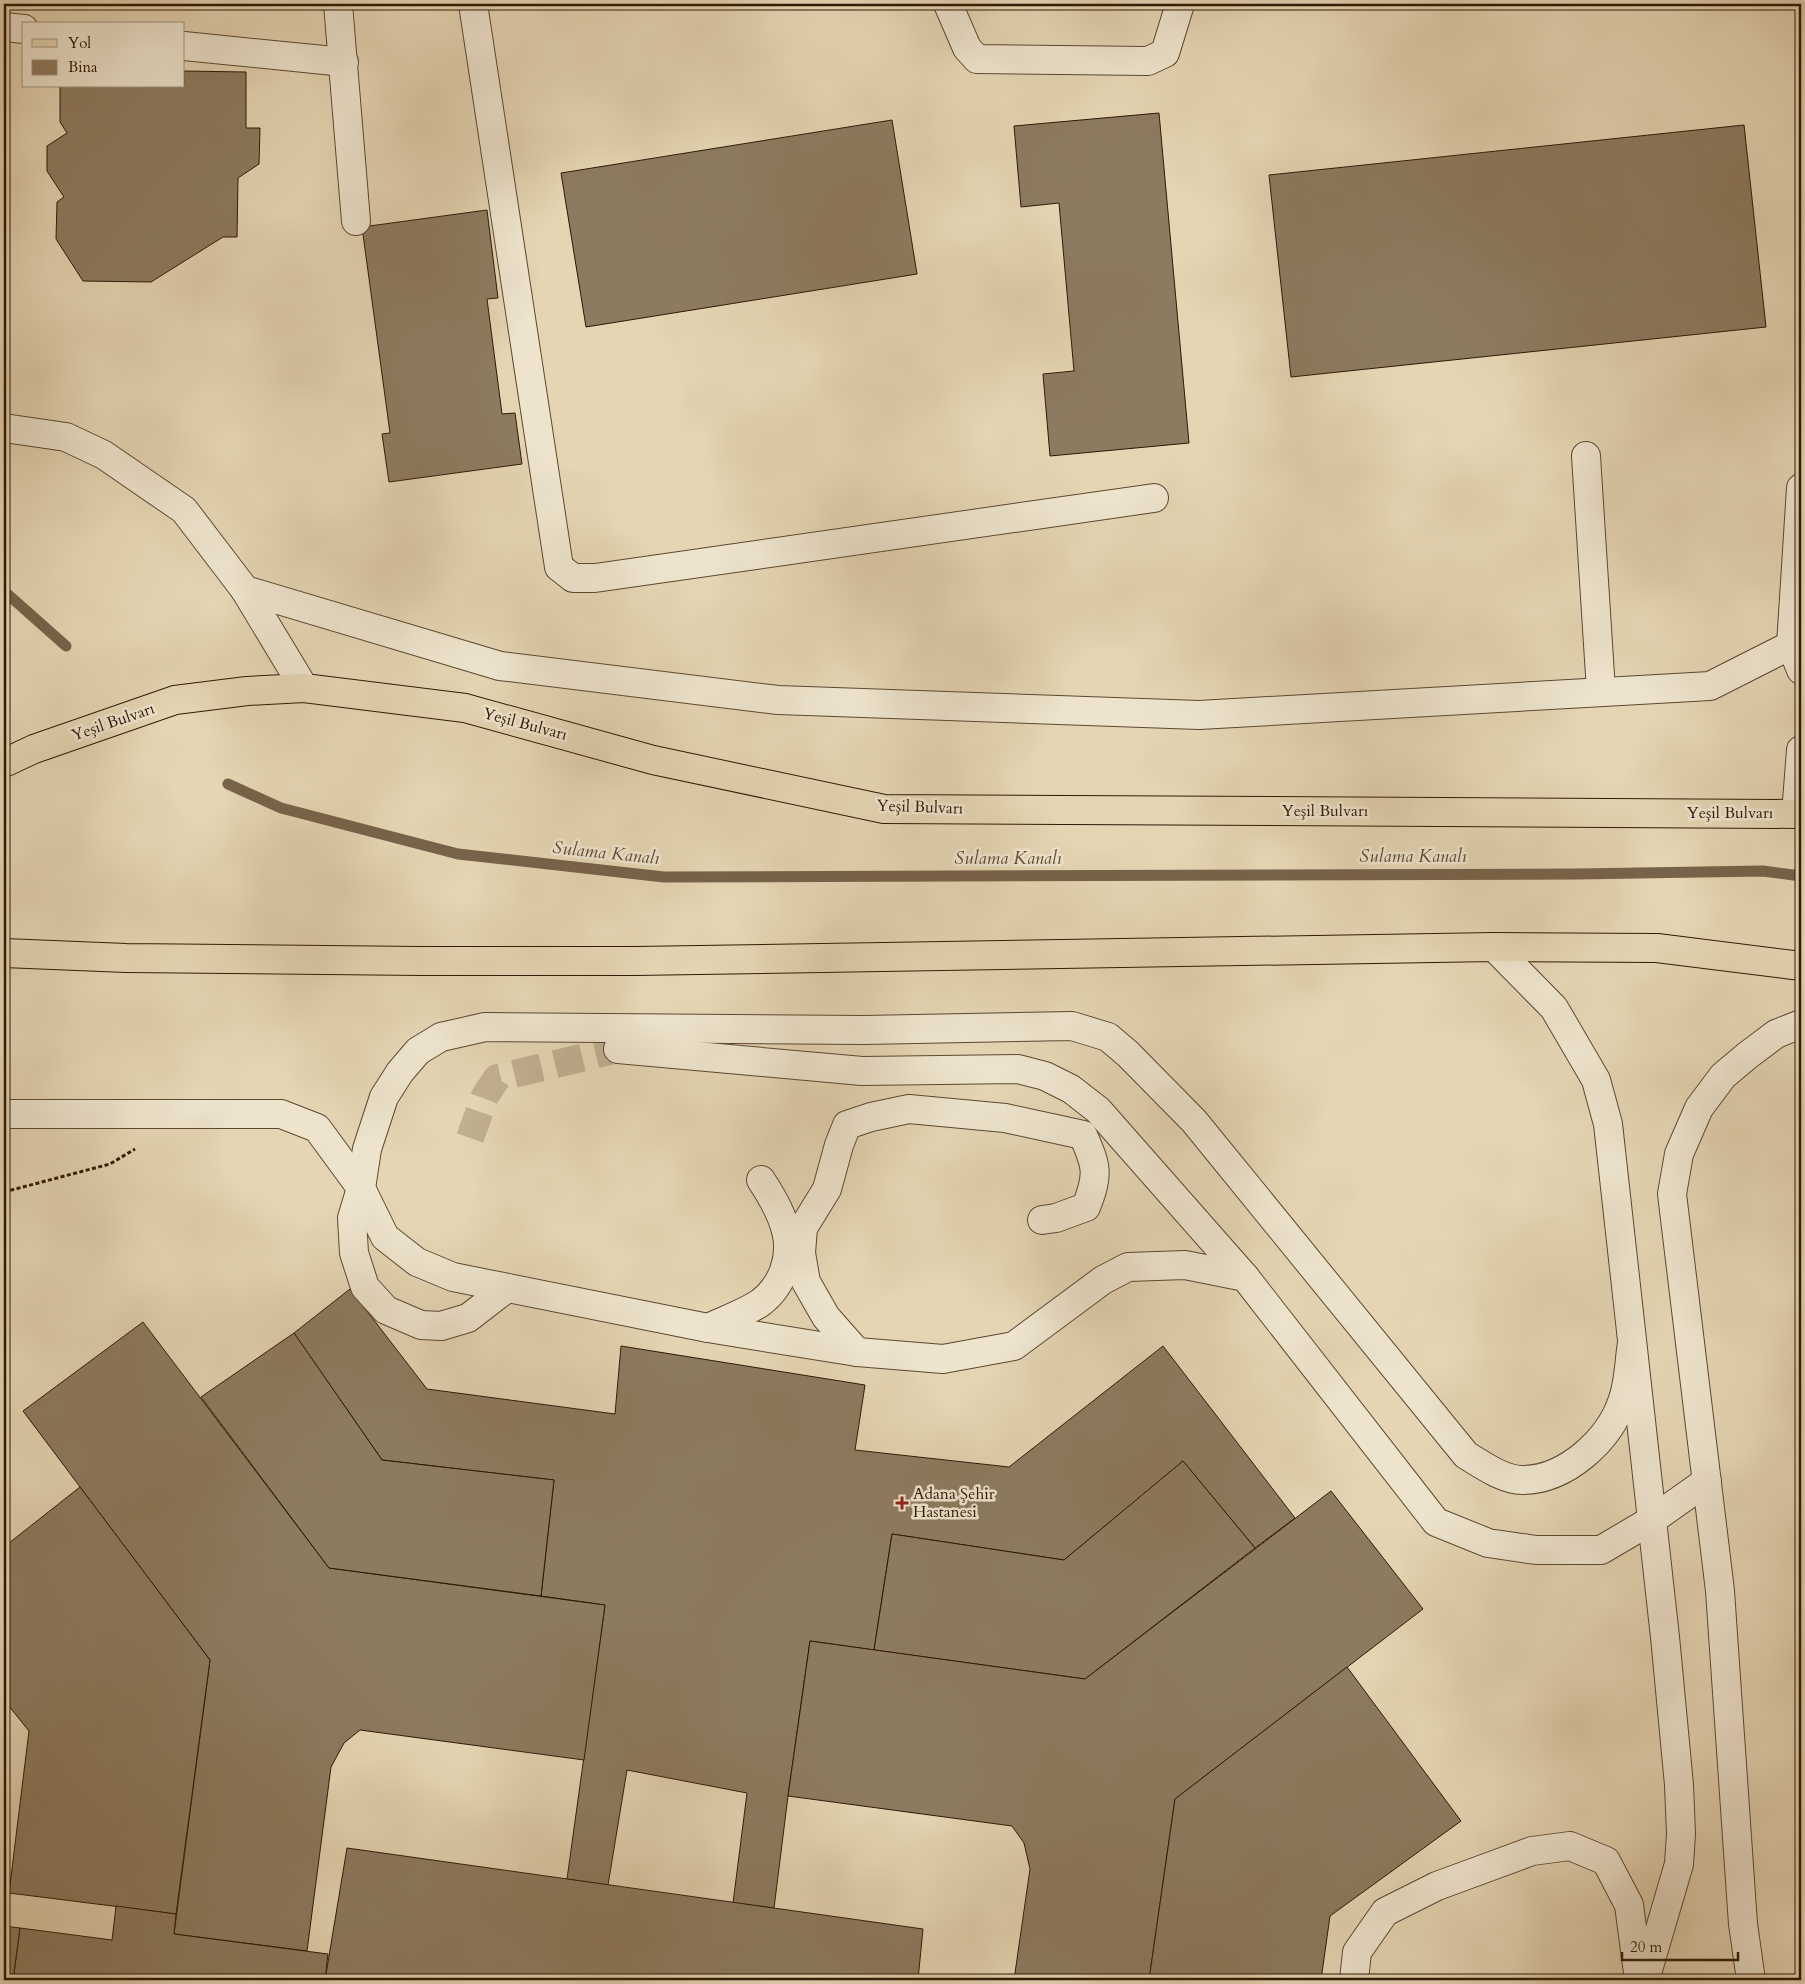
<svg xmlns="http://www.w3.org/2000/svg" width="1805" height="1984" font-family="Cardo,serif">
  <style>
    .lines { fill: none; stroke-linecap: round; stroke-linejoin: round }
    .stream { stroke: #77634a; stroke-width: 11 }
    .building { fill: #8d7b60; stroke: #2e1906 }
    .minor-tunnel { stroke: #c0af90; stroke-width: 28; stroke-dasharray: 28 14; stroke-linecap: butt }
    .minor-casing { stroke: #5c4831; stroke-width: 30 }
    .major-casing { stroke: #2e1906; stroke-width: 30 }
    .path { stroke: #2e1906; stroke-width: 3; stroke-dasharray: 4 2.5; stroke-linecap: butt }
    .minor { stroke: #eee4ce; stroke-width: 28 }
    .major { stroke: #e5d5b3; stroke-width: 28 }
    .poi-dot { fill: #8f2418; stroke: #eee4ce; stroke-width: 2 }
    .labels { text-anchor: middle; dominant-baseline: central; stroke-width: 5; stroke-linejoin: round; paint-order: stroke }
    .street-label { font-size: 16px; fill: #2e1906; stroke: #eee4ce }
    .poi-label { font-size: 16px; fill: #2e1906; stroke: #eee4ce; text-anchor: start }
    .water-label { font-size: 18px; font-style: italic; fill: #5e4b34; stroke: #eee4ce }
  </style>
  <rect width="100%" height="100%" fill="#e5d5b3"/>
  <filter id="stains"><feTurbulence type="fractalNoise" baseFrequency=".004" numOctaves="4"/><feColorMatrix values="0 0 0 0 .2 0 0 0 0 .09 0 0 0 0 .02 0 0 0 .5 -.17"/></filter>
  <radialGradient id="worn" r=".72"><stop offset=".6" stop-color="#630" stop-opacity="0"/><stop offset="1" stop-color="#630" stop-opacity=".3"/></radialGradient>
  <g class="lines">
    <g class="stream">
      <path d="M4,591L66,646"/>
      <path d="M228,784L281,808L458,854L664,877L1577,874L1763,871L1801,876"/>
    </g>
  </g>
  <g class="building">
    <path d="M184,71L246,72V128H260L259,164L238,178L237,237H223L151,282L83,281L56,239L57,202L64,197L47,171V146L67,133L60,122V86H184Z"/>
    <path d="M1159,113L1189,443L1050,456L1043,374L1074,371L1059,203L1021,207L1014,126Z"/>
    <path d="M892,120L917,274L586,327L561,173Z"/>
    <path d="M1744,125L1766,327L1291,377L1269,175Z"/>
    <path d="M487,210L498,298L487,299L502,414L515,413L522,464L389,482L382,434L390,433L362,227Z"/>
    <path d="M350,1289L427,1389L615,1414L621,1346L865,1385L855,1450L1009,1467L1163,1346L1295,1518L1255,1548L1183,1461L1064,1560L892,1534L874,1650L810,1641L788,1796L774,1908L733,1903L747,1793L627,1770L608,1885L567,1879L605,1605L541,1596L554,1480L382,1460L294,1333Z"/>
    <path d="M143,1322L329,1568L605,1605L584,1760L360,1730L344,1743L331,1767L307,1951L174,1934L210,1660L23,1411Z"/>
    <path d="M294,1333L382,1460L554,1480L541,1596L329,1568L201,1397Z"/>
    <path d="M1183,1461L1255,1548L1085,1679L874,1650L892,1534L1064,1560Z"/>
    <path d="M80,1487L210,1660L176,1914L9,1893L29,1731L4,1700V1547Z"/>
    <path d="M1331,1491L1423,1609L1175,1799L1149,1980H1014L1030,1869L1024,1843L1012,1826L788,1796L810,1641L1085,1679Z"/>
    <path d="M1347,1667L1461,1821L1330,1916L1321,1980H1149L1175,1799Z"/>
    <path d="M347,1848L923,1929L918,1980H325Z"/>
    <path d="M116,1906L176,1914L174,1934L328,1954L325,1980H13L20,1928L112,1940Z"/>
    <path d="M4,1926L20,1928L13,1980H4Z"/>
  </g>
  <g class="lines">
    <path class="minor-tunnel" d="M470,1138L485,1096L497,1078L618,1049"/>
    <defs>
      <g id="minor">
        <path d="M338,4L356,221"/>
        <path d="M473,4L559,567L573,578H595L1154,498"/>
        <path d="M948,4L967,48L977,59L1148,61L1165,53L1180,4"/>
        <path d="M4,27L24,29"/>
        <path d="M184,46L344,62"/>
        <path d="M4,428L66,437L104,455L184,510L245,590L304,688"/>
        <path d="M1586,456L1601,691"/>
        <path d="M1801,488L1791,645L1801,670"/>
        <path d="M245,590L500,666L778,700L1199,715L1710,686L1791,645"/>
        <path d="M1796,814L1801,750"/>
        <path d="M1494,947L1554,1008L1596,1080L1608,1124L1665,1637L1679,1785L1681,1834L1679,1864L1645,1980"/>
        <path d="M618,1049L862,1071L1018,1069L1045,1076L1071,1089L1098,1110L1245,1277"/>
        <path d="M4,1114H281L317,1128L361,1188L385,1237L417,1262L453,1277L708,1328L857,1352L943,1359L1014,1346L1103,1280L1128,1267L1185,1265L1245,1277L1436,1522L1488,1543L1536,1550H1601L1652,1520L1707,1481"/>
        <path d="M507,1288L468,1318L441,1326L421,1325L386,1310L365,1287L354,1253L352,1218L361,1188L367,1149L384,1097L400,1072L418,1051L441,1037L485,1027L864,1030L1072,1026L1108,1037L1128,1054L1194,1121L1466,1455C1481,1464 1503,1480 1522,1480C1566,1480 1610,1440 1623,1399C1629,1382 1629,1361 1632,1343"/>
        <path d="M708,1328C725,1320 745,1313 760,1303C782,1287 793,1257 786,1231C782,1214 771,1195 761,1180"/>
        <path d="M857,1352L826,1317L806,1282L801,1253L803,1228L827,1189L839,1145L847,1125L871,1117L909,1109L1005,1118L1083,1135C1097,1167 1099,1174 1086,1207L1056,1218L1042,1220"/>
        <path d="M1354,1980L1357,1952L1385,1912L1437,1886L1532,1851L1570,1846L1606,1861L1629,1905L1639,1980"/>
        <path d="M1751,1980L1743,1924L1739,1866L1720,1591L1672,1194L1679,1154L1699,1108L1723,1076L1748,1055L1776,1034L1801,1024"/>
      </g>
      <g id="major">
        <path d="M4,763L34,749L175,700L247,691L304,688L465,708L653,760L884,809L1801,814"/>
        <path d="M4,953L126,958L421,961H635L1494,947L1657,948L1801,966"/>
      </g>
    </defs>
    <use href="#minor" class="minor-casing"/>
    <use href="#major" class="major-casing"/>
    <path class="path" d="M4,1192L110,1164L135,1149"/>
    <use href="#minor" class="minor"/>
    <use href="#major" class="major"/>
  </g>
  <path class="poi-dot" d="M899.5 1495.5h5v5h5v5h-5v5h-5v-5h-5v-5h5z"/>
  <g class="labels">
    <g class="street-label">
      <text transform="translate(113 722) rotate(-19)">Yeşil Bulvarı</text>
      <text transform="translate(525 724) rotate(15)">Yeşil Bulvarı</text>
      <text transform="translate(920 807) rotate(2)">Yeşil Bulvarı</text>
      <text x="1325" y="811">Yeşil Bulvarı</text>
      <text x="1730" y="813">Yeşil Bulvarı</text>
    </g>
    <g class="poi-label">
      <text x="913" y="1494">Adana Şehir<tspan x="913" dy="18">Hastanesi</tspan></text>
    </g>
    <g class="water-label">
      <text transform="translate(606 853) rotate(6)">Sulama Kanalı</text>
      <text x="1413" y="856">Sulama Kanalı</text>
      <text x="1008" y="858">Sulama Kanalı</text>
    </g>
  </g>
  <rect width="1805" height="1984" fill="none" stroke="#e5d5b3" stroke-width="20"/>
  <rect x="5" y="5" width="1795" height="1974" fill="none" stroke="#2e1906" stroke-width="2.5"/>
  <rect x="10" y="10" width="1785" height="1964" fill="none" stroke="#2e1906"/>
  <rect x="22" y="22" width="162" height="65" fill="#eee4ce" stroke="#a1937e"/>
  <rect x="32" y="39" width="25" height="8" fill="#e5d5b3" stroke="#a1937e"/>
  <text x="68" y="48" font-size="15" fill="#2e1906">Yol</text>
  <rect x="32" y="60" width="25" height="15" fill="#8d7b60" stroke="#a1937e"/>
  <text x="68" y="72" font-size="15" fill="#2e1906">Bina</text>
  <path d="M1622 1952v8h116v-8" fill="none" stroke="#2e1906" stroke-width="2.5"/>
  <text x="1630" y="1952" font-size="15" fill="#2e1906" stroke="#eee4ce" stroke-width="4" paint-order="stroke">20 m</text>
  <rect width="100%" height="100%" filter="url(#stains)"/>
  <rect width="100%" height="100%" fill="url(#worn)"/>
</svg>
